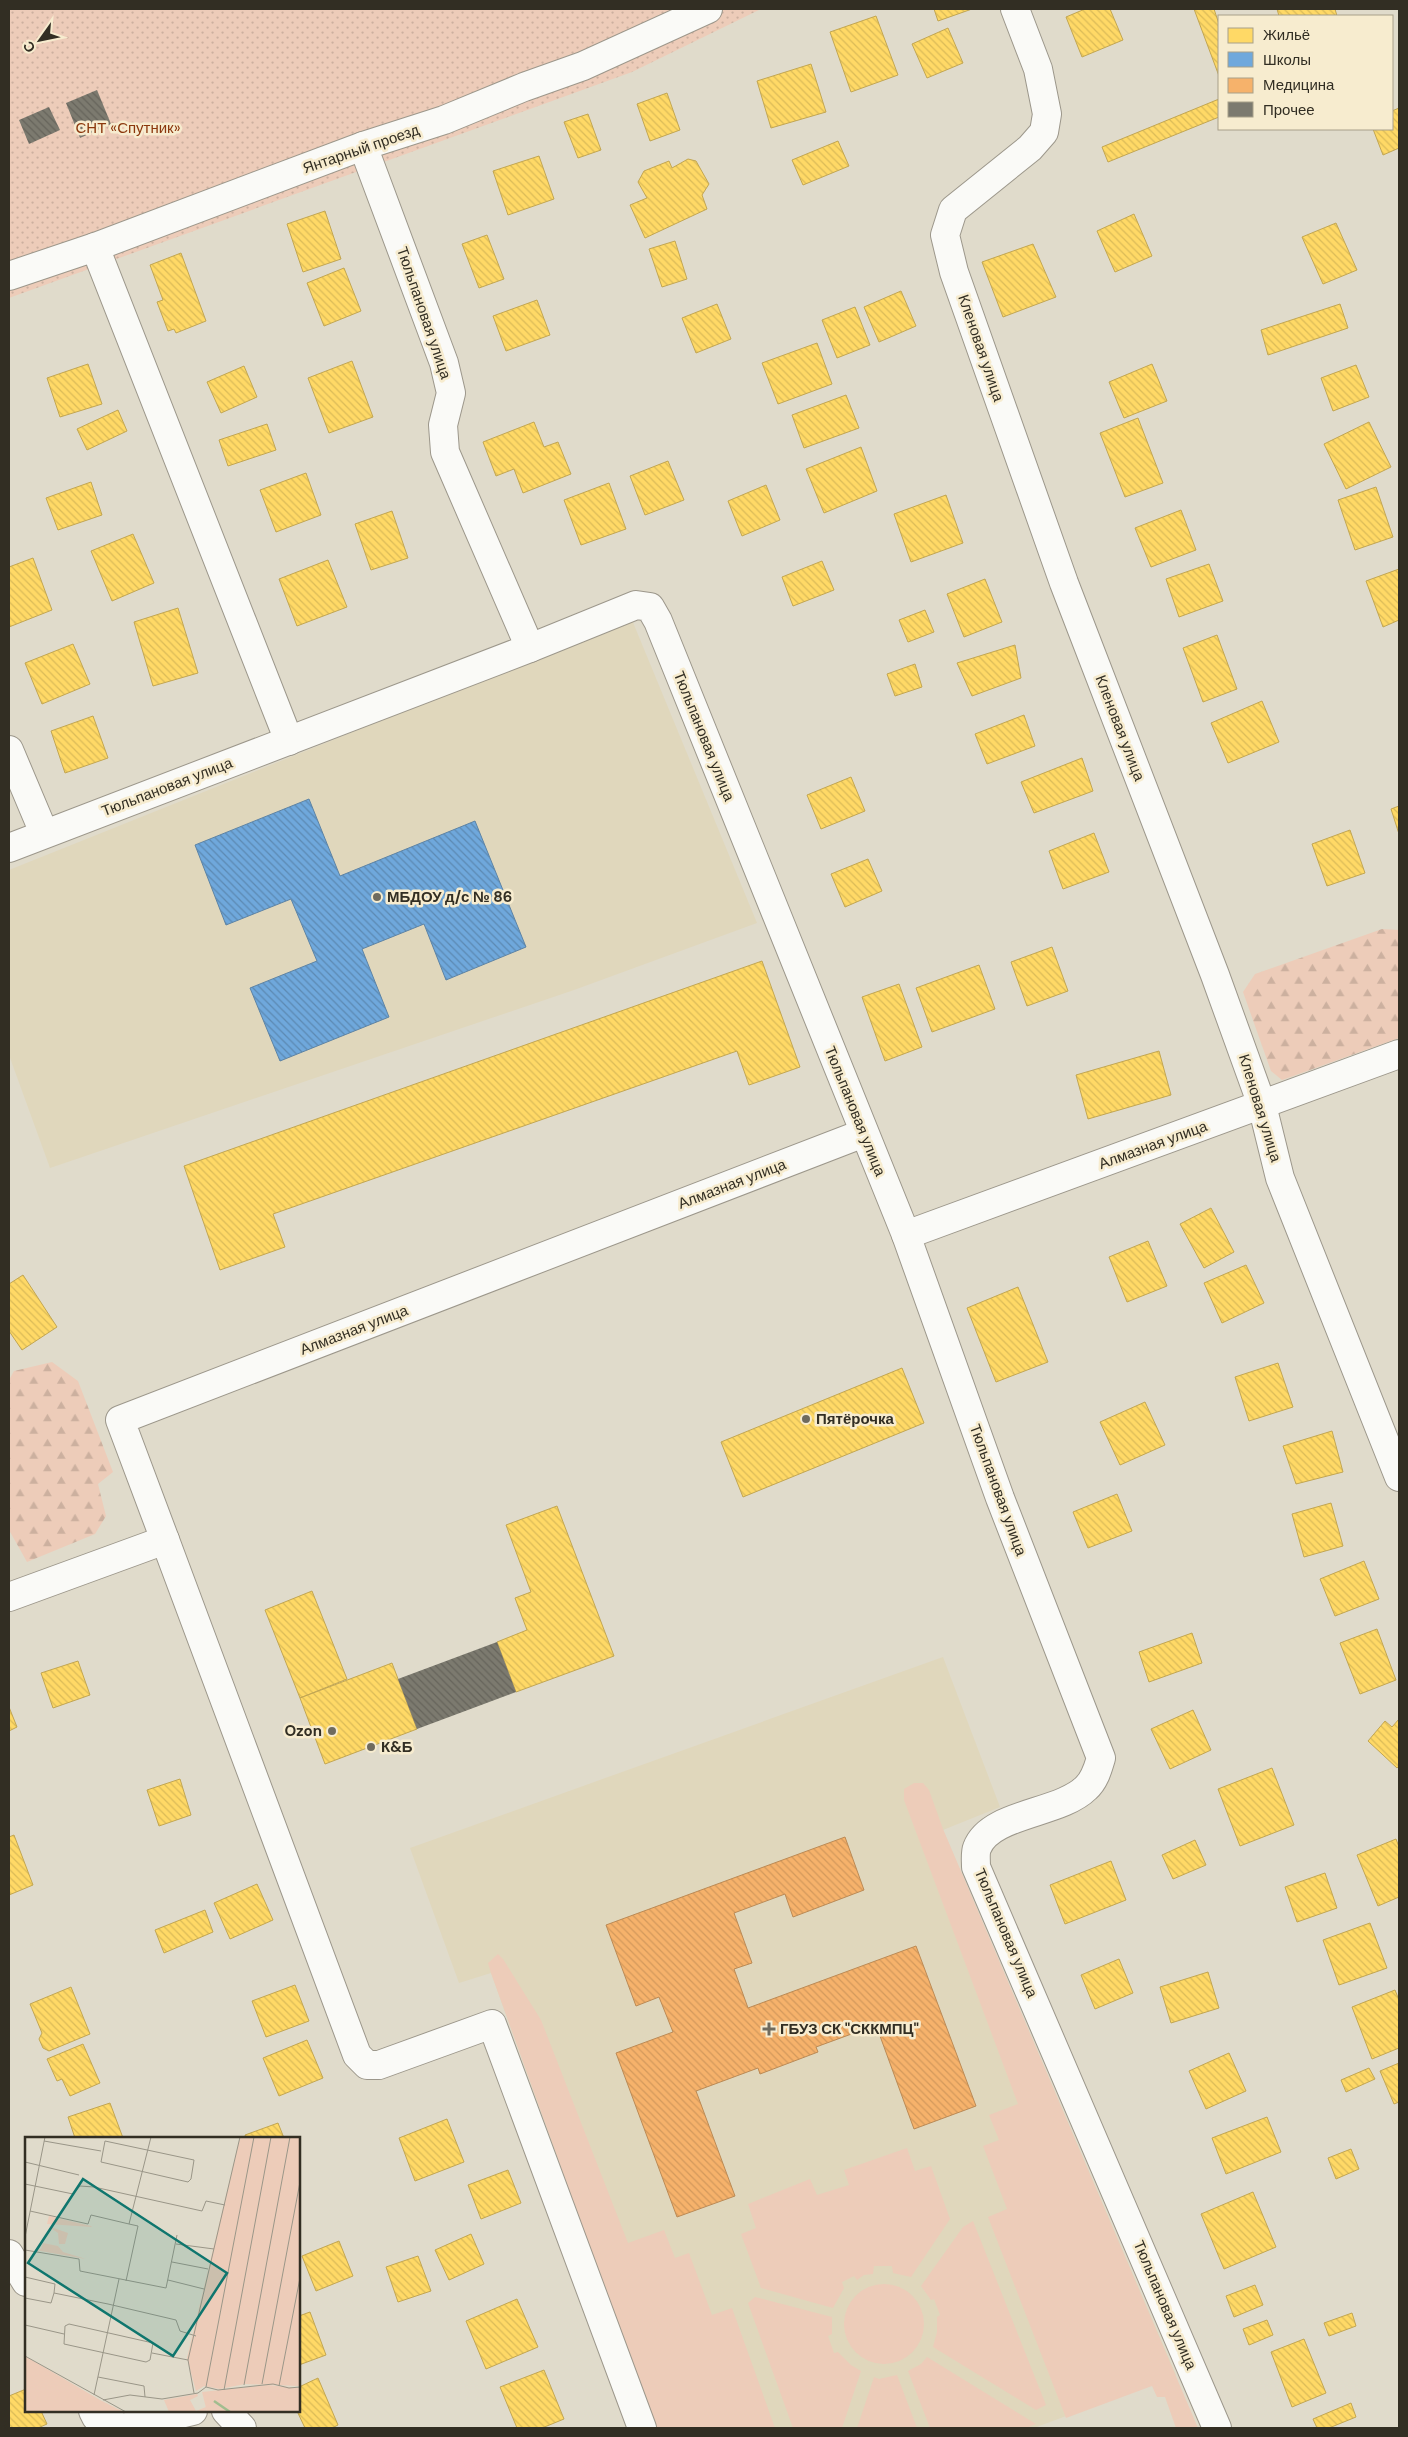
<svg xmlns="http://www.w3.org/2000/svg" width="1408" height="2437" font-family="'DM Sans',sans-serif">
  <style>
    .built { fill: #e0d7bc }
    .grass { fill: #edccb9 }
    .forest { fill: url(#forest-firs) }
    .garden { fill: url(#garden-dots) }
    .homes { fill: url(#homes-back-hatch); stroke: #c2a652 }
    .schools { fill: url(#schools-back-hatch); stroke: #5d83a4 }
    .health { fill: url(#health-back-hatch); stroke: #bb8a55 }
    .building { fill: url(#building-back-hatch) }
    .lines { fill: none; stroke-linecap: round; stroke-linejoin: round }
    .minor-casing { stroke: #9c978b; stroke-width: 30 }
    .minor { stroke: #fafaf7; stroke-width: 28 }
    .poi-dot { fill: #6f6b5e; stroke: #f7eccf; stroke-width: 2 }
    .labels { text-anchor: middle; dominant-baseline: central; stroke-width: 5; stroke-linejoin: round; paint-order: stroke }
    .park-label { font-size: 15px; fill: #8b370c; stroke: #f7eccf }
    .street-label { font-size: 15px; fill: #322e23; stroke: #f7eccf }
    .poi-label { font-size: 15px; font-weight: bold; fill: #322e23; stroke: #f7eccf; text-anchor: start }
    .inset-river { fill: none; stroke: #a1bd8f; stroke-width: 2.5 }
    .inset-road { fill: none; stroke: #9a9688; stroke-width: 1 }
    .view { fill: #0f766e; fill-opacity: 0.15; stroke: #0f766e; stroke-width: 2.5 }
    .inset-edge { fill: none; stroke: #322e23; stroke-width: 2.5 }
  </style>
  <defs>
    <pattern id="forest-firs" width="22" height="20" patternUnits="userSpaceOnUse" patternTransform="scale(1.25)"><rect width="22" height="20" fill="#edccb9"/><path d="M5 1l3.5 6h-7zM16 11l3.5 6h-7z" fill="#ccb09f"/></pattern>
    <pattern id="garden-dots" width="8" height="8" patternUnits="userSpaceOnUse" patternTransform="scale(1.25)"><rect width="8" height="8" fill="#edccb9"/><path d="M2 2h.1M6 6h.1" fill="none" stroke="#ccb09f" stroke-width="1.8" stroke-linecap="round"/></pattern>
    <pattern id="homes-back-hatch" width="6" height="6" patternUnits="userSpaceOnUse" patternTransform="scale(1.25)"><rect width="6" height="6" fill="#ffd966"/><path d="M-1 5l2 2M0 0l6 6M5-1l2 2" fill="none" stroke="#dbbb58"/></pattern>
    <pattern id="schools-back-hatch" width="6" height="6" patternUnits="userSpaceOnUse" patternTransform="scale(1.25)"><rect width="6" height="6" fill="#6fa8dc"/><path d="M-1 5l2 2M0 0l6 6M5-1l2 2" fill="none" stroke="#5c89b2"/></pattern>
    <pattern id="health-back-hatch" width="6" height="6" patternUnits="userSpaceOnUse" patternTransform="scale(1.25)"><rect width="6" height="6" fill="#f6b26b"/><path d="M-1 5l2 2M0 0l6 6M5-1l2 2" fill="none" stroke="#d3995c"/></pattern>
    <pattern id="building-back-hatch" width="6" height="6" patternUnits="userSpaceOnUse" patternTransform="scale(1.25)"><rect width="6" height="6" fill="#7c7a6f"/><path d="M-1 5l2 2M0 0l6 6M5-1l2 2" fill="none" stroke="#66645b"/></pattern>
  </defs>
  <rect width="100%" height="100%" fill="#e0dbcb"/>
  <g class="built">
    <path d="M632,620L757,923L574,990L50,1168L9,1055V870Z"/>
    <path d="M943,1657L1000,1807L943,1830L1176,2375L1034,2428H655L491,1973L459,1983L410,1848Z"/>
  </g>
  <g class="grass">
    <path d="M914,1783H923L929,1790L943,1829L1198,2428H1176L1165,2397H1157L1152,2386L1066,2418L988,2217L1007,2209L983,2146L999,2140L989,2115L1018,2104L904,1800V1789Z"/>
    <path d="M498,1954L503,1959L541,2020L628,2243L664,2230L675,2258L689,2253L712,2315L732,2308L775,2428H655L491,1973L488,1963Z"/>
    <path d="M907,2148L915,2171L931,2166L950,2219L911,2277L893,2273L892,2266H874L873,2274L864,2275L857,2280L854,2276L842,2282L844,2288L833,2308L761,2288L741,2234L756,2228L748,2204L810,2179L817,2195L849,2185L844,2170Z"/>
    <path d="M973,2221L1046,2405L1036,2410L933,2347L937,2332V2317L940,2315L934,2299L931,2300L921,2286L963,2227Z"/>
    <circle cx="884" cy="2324" r="40"/>
    <path d="M755,2297L832,2317V2334L828,2336L834,2353L838,2352L851,2365L861,2371L842,2428H793L748,2303Z"/>
    <path d="M927,2357L1036,2424L1026,2428H930L908,2371L921,2364Z"/>
    <path d="M897,2375L917,2428H857L874,2377L879,2379Z"/>
  </g>
  <g class="forest">
    <path d="M1382,929L1399,930V1038L1282,1080L1271,1071L1243,992L1255,974Z"/>
    <path d="M52,1362L78,1381L113,1472L98,1484L106,1516L95,1534L27,1562L9,1530V1380L14,1371Z"/>
  </g>
  <path class="garden" d="M9,9H761L632,72L9,298Z"/>
  <g class="homes">
    <path d="M934,9H972L938,21Z"/>
    <path d="M1085,9H1110L1123,40L1082,57L1066,17Z"/>
    <path d="M1194,9H1214L1219,24V76Z"/>
    <path d="M1277,9H1335L1337,16H1279Z"/>
    <path d="M876,16L898,75L851,92L830,32Z"/>
    <path d="M948,28L963,63L927,78L912,44Z"/>
    <path d="M811,64L826,112L771,128L757,81Z"/>
    <path d="M667,93L680,130L650,141L637,104Z"/>
    <path d="M1219,99V117L1108,162L1102,147Z"/>
    <path d="M1399,108V148L1383,155L1373,129H1392V111Z"/>
    <path d="M588,114L601,150L578,158L564,122Z"/>
    <path d="M838,141L849,166L803,185L792,160Z"/>
    <path d="M539,156L554,199L508,215L493,171Z"/>
    <path d="M688,159L696,161L709,184L702,195L707,209L645,238L630,205L647,198L638,182L644,171L669,161L672,168Z"/>
    <path d="M325,211L341,259L303,272L287,224Z"/>
    <path d="M1134,214L1152,256L1115,272L1097,231Z"/>
    <path d="M1336,223L1357,270L1323,284L1302,237Z"/>
    <path d="M487,235L504,279L479,288L462,244Z"/>
    <path d="M675,241L687,279L662,287L649,249Z"/>
    <path d="M1033,244L1056,297L1003,317L982,262Z"/>
    <path d="M181,253L206,321L176,333L174,329L168,331L157,302L163,300L150,265Z"/>
    <path d="M344,268L361,311L324,326L307,283Z"/>
    <path d="M901,291L916,326L879,342L864,307Z"/>
    <path d="M537,300L550,335L506,351L493,316Z"/>
    <path d="M717,304L731,339L696,353L682,318Z"/>
    <path d="M1340,304L1348,328L1268,355L1261,330Z"/>
    <path d="M855,307L870,345L837,358L822,320Z"/>
    <path d="M817,343L832,384L778,404L762,363Z"/>
    <path d="M352,361L373,417L329,433L308,378Z"/>
    <path d="M88,364L102,404L60,417L47,378Z"/>
    <path d="M1152,364L1167,401L1124,418L1109,382Z"/>
    <path d="M1356,365L1369,397L1333,411L1321,378Z"/>
    <path d="M244,366L257,397L221,413L207,382Z"/>
    <path d="M846,395L859,428L804,448L792,415Z"/>
    <path d="M118,410L127,431L87,450L77,429Z"/>
    <path d="M1138,418L1163,483L1125,497L1100,433Z"/>
    <path d="M534,422L544,447L558,442L571,474L523,493L514,469L496,476L483,442Z"/>
    <path d="M1369,422L1391,467L1346,489L1324,444Z"/>
    <path d="M267,424L276,450L228,466L219,440Z"/>
    <path d="M861,447L877,491L824,513L806,469Z"/>
    <path d="M668,461L684,500L645,515L630,476Z"/>
    <path d="M306,473L321,515L276,532L260,490Z"/>
    <path d="M91,482L102,515L58,530L46,498Z"/>
    <path d="M609,483L626,529L581,545L564,500Z"/>
    <path d="M766,485L780,520L742,536L728,501Z"/>
    <path d="M1376,487L1393,537L1355,550L1338,500Z"/>
    <path d="M946,495L963,543L911,562L894,514Z"/>
    <path d="M1181,510L1196,550L1151,567L1135,528Z"/>
    <path d="M392,511L408,558L371,570L355,524Z"/>
    <path d="M133,534L154,583L112,601L91,551Z"/>
    <path d="M33,558L52,610L9,627V567Z"/>
    <path d="M328,560L347,607L297,626L279,579Z"/>
    <path d="M822,561L834,590L793,606L782,577Z"/>
    <path d="M1209,564L1223,601L1179,617L1166,579Z"/>
    <path d="M1399,569V620L1383,627L1366,581Z"/>
    <path d="M985,579L1002,622L964,637L947,594Z"/>
    <path d="M178,608L198,673L153,686L134,622Z"/>
    <path d="M925,610L934,632L908,642L899,620Z"/>
    <path d="M1217,635L1237,689L1203,702L1183,648Z"/>
    <path d="M73,644L90,684L42,704L25,663Z"/>
    <path d="M1015,645L1021,678L972,696L957,663Z"/>
    <path d="M915,664L922,687L895,696L887,674Z"/>
    <path d="M1262,701L1279,742L1228,763L1211,723Z"/>
    <path d="M1024,715L1035,746L987,764L975,734Z"/>
    <path d="M93,716L108,758L65,773L51,731Z"/>
    <path d="M1082,758L1093,791L1034,813L1021,782Z"/>
    <path d="M851,777L865,811L821,829L807,795Z"/>
    <path d="M1399,806V834L1391,809Z"/>
    <path d="M1350,830L1365,873L1327,886L1312,844Z"/>
    <path d="M1094,833L1109,872L1063,889L1049,851Z"/>
    <path d="M868,859L882,891L845,907L831,874Z"/>
    <path d="M1052,947L1068,991L1027,1006L1011,962Z"/>
    <path d="M762,961L800,1067L749,1085L737,1051L273,1214L285,1247L220,1270L184,1166Z"/>
    <path d="M979,965L995,1009L932,1032L916,988Z"/>
    <path d="M899,984L922,1047L885,1061L862,997Z"/>
    <path d="M1159,1051L1171,1095L1088,1119L1076,1075Z"/>
    <path d="M1211,1208L1234,1252L1204,1268L1180,1224Z"/>
    <path d="M1148,1241L1167,1286L1127,1302L1109,1257Z"/>
    <path d="M1246,1265L1264,1303L1222,1323L1204,1283Z"/>
    <path d="M23,1275L57,1327L22,1350L9,1331V1284Z"/>
    <path d="M1018,1287L1048,1362L996,1382L967,1308Z"/>
    <path d="M1278,1363L1293,1407L1249,1421L1235,1377Z"/>
    <path d="M902,1368L924,1423L743,1497L721,1442Z"/>
    <path d="M1145,1402L1165,1445L1120,1465L1100,1422Z"/>
    <path d="M1332,1431L1343,1472L1296,1484L1283,1446Z"/>
    <path d="M1117,1494L1132,1531L1088,1548L1073,1512Z"/>
    <path d="M1331,1503L1343,1546L1304,1557L1292,1514Z"/>
    <path d="M557,1506L614,1656L516,1692L497,1642L527,1630L515,1598L531,1592L506,1525Z"/>
    <path d="M1364,1561L1379,1599L1335,1616L1320,1579Z"/>
    <path d="M312,1591L347,1679L300,1698L265,1610Z"/>
    <path d="M1377,1629L1396,1680L1360,1694L1340,1643Z"/>
    <path d="M1192,1633L1202,1663L1149,1682L1139,1652Z"/>
    <path d="M78,1661L90,1695L53,1708L41,1673Z"/>
    <path d="M392,1663L417,1729L325,1764L300,1698Z"/>
    <path d="M9,1707L17,1727L9,1731Z"/>
    <path d="M1193,1710L1211,1750L1170,1769L1151,1729Z"/>
    <path d="M1399,1719V1766L1397,1768L1368,1741L1385,1721L1392,1727Z"/>
    <path d="M1272,1768L1294,1825L1240,1846L1218,1789Z"/>
    <path d="M180,1779L191,1815L159,1826L147,1790Z"/>
    <path d="M14,1835L33,1885L9,1895V1837Z"/>
    <path d="M1396,1839L1399,1847V1897L1378,1906L1357,1855Z"/>
    <path d="M1195,1840L1206,1865L1173,1879L1162,1855Z"/>
    <path d="M1111,1861L1126,1900L1065,1924L1050,1885Z"/>
    <path d="M1325,1873L1337,1908L1297,1922L1285,1887Z"/>
    <path d="M257,1884L273,1920L230,1939L214,1903Z"/>
    <path d="M205,1910L213,1932L164,1953L155,1930Z"/>
    <path d="M1370,1923L1387,1968L1339,1985L1323,1940Z"/>
    <path d="M1119,1959L1133,1993L1095,2009L1081,1975Z"/>
    <path d="M1208,1972L1219,2008L1171,2023L1160,1987Z"/>
    <path d="M295,1985L309,2021L266,2037L252,2001Z"/>
    <path d="M71,1987L90,2034L49,2051L43,2048L39,2039L42,2033L30,2004Z"/>
    <path d="M1395,1990L1399,2000V2048L1372,2059L1352,2007Z"/>
    <path d="M307,2040L323,2078L279,2096L263,2058Z"/>
    <path d="M83,2044L100,2083L70,2096L62,2079L57,2081L47,2059Z"/>
    <path d="M1229,2053L1246,2091L1206,2109L1189,2071Z"/>
    <path d="M1399,2063V2102L1394,2104L1380,2071Z"/>
    <path d="M1369,2068L1375,2079L1346,2092L1341,2080Z"/>
    <path d="M110,2103L123,2138H75L68,2117Z"/>
    <path d="M1267,2117L1281,2152L1226,2174L1212,2138Z"/>
    <path d="M447,2119L464,2162L415,2181L399,2138Z"/>
    <path d="M278,2123L284,2138H246L245,2135Z"/>
    <path d="M1351,2149L1359,2169L1336,2179L1328,2158Z"/>
    <path d="M508,2170L521,2203L481,2219L468,2185Z"/>
    <path d="M1253,2192L1276,2247L1224,2269L1201,2214Z"/>
    <path d="M471,2234L484,2264L449,2280L435,2250Z"/>
    <path d="M339,2241L353,2276L316,2291L302,2256Z"/>
    <path d="M418,2256L431,2291L398,2302L386,2267Z"/>
    <path d="M1255,2285L1263,2305L1234,2317L1226,2296Z"/>
    <path d="M517,2299L538,2347L486,2369L466,2321Z"/>
    <path d="M310,2312L326,2355L299,2365V2316Z"/>
    <path d="M1352,2313L1356,2326L1329,2336L1324,2323Z"/>
    <path d="M1267,2320L1273,2335L1249,2345L1243,2329Z"/>
    <path d="M1304,2339L1326,2393L1292,2407L1271,2352Z"/>
    <path d="M544,2370L564,2419L542,2428H517L500,2387Z"/>
    <path d="M318,2378L338,2425L332,2428H305L297,2411L299,2387Z"/>
    <path d="M26,2389V2411H41L47,2424L38,2428H9V2396Z"/>
    <path d="M1351,2403L1356,2417L1329,2428H1317L1313,2419Z"/>
  </g>
  <path class="schools" d="M309,799L340,876L475,821L526,947L446,980L424,924L362,949L389,1017L280,1061L250,988L317,961L291,899L226,925L195,845Z"/>
  <path class="health" d="M845,1837L864,1890L793,1917L785,1894L734,1913L752,1963L734,1969L748,2008L916,1946L976,2106L914,2129L876,2025L816,2047L818,2052L760,2074L758,2068L696,2091L735,2196L677,2217L616,2053L673,2032L659,1997L636,2006L606,1925Z"/>
  <g class="building">
    <path d="M97,90L111,124L80,138L66,103Z"/>
    <path d="M49,107L60,130L29,144L19,120Z"/>
    <path d="M497,1642L516,1692L417,1729L398,1679Z"/>
  </g>
  <g class="lines">
    <defs>
      <g id="minor">
        <path d="M1015,9L1038,69L1047,114L1044,132L1030,148L953,210L945,235L954,272L1064,583L1215,975L1262,1105L1280,1178L1399,1477"/>
        <path d="M363,146L444,363L451,393L443,425L445,452L530,648"/>
        <path d="M95,247L289,741"/>
        <path d="M9,276L95,247L363,146L444,120L524,87L583,66L708,9"/>
        <path d="M9,750L44,833"/>
        <path d="M9,848L530,648L636,605L650,607L658,621L906,1235L1000,1498L1101,1758C1098,1768 1095,1780 1086,1788C1060,1814 990,1813 977,1848C975,1853 976,1861 976,1867L1217,2428"/>
        <path d="M906,1235L1399,1054"/>
        <path d="M165,1540L357,2055L367,2065H379L492,2024L642,2428"/>
        <path d="M9,1597L165,1540L120,1420L864,1133"/>
        <path d="M9,2254L26,2282"/>
        <path d="M93,2411L96,2417L122,2428L193,2411"/>
        <path d="M226,2411L242,2428"/>
      </g>
    </defs>
    <use href="#minor" class="minor-casing"/>
    <use href="#minor" class="minor"/>
  </g>
  <g class="poi-dot">
    <circle cx="377" cy="897" r="5"/>
    <circle cx="806" cy="1419" r="5"/>
    <circle cx="332" cy="1731" r="5"/>
    <circle cx="371" cy="1747" r="5"/>
    <path d="M766.5 2021.5h5v5h5v5h-5v5h-5v-5h-5v-5h5z"/>
  </g>
  <g class="labels">
    <g class="park-label">
      <text x="128" y="128">СНТ «Спутник»</text>
    </g>
    <g class="street-label">
      <text transform="translate(361 149) rotate(-19)">Янтарный проезд</text>
      <text transform="translate(424 313) rotate(71)">Тюльпановая улица</text>
      <text transform="translate(981 348) rotate(71)">Кленовая улица</text>
      <text transform="translate(1120 728) rotate(69)">Кленовая улица</text>
      <text transform="translate(704 736) rotate(68)">Тюльпановая улица</text>
      <text transform="translate(167 787) rotate(-21)">Тюльпановая улица</text>
      <text transform="translate(1260 1108) rotate(73)">Кленовая улица</text>
      <text transform="translate(855 1111) rotate(68)">Тюльпановая улица</text>
      <text transform="translate(1153 1145) rotate(-20)">Алмазная улица</text>
      <text transform="translate(732 1184) rotate(-21)">Алмазная улица</text>
      <text transform="translate(354 1330) rotate(-21)">Алмазная улица</text>
      <text transform="translate(998 1490) rotate(70)">Тюльпановая улица</text>
      <text transform="translate(1006 1933) rotate(67)">Тюльпановая улица</text>
      <text transform="translate(1165 2305) rotate(67)">Тюльпановая улица</text>
    </g>
    <g class="poi-label">
      <text x="387" y="897">МБДОУ д/с № 86</text>
      <text x="816" y="1419">Пятёрочка</text>
      <text x="322" y="1731" text-anchor="end">Ozon</text>
      <text x="381" y="1747">К&amp;Б</text>
      <text x="780" y="2029">ГБУЗ СК "СККМПЦ"</text>
    </g>
  </g>
  <g transform="translate(25 2137)">
    <rect width="275" height="275" fill="#e0dbcb"/>
    <path d="M24,79L66,89L67,90L22,87ZM23,89L43,96L40,107H34L33,96ZM18,106L33,109L38,115L61,122L10,113L16,112ZM172,257L173,259L165,263L171,274L181,270L182,275H144L139,263Z" fill="#edccb9"/>
    <path d="M0,219L75,263L99,275H0ZM242,248L275,251V275H182L177,255Z" fill="#edccb9"/>
    <path d="M215,0H275V249L220,247L195,252L179,249L171,254L162,221Z" fill="#edccb9"/>
    <path class="inset-river" d="M189,264L205,275"/>
    <path class="inset-road" d="M19,4L76,14M80,4L169,23L166,42L163,45L76,25ZM0,25L54,38M0,47L48,57L55,49L69,50L177,74L181,64L200,68M5,74L63,87L66,78L104,87M0,100L20,0M151,107L189,112M0,113L54,122L55,134L141,151L152,98M147,125L183,132M0,140L30,147L29,156M143,143L179,152M101,144L113,89L104,87L126,0M0,161L26,166L29,156L83,167L151,183L155,194L171,199M44,187L128,206L125,223L121,225L39,207L40,189ZM0,188L39,197M127,216L163,223M0,219L101,275M73,240L119,249L120,260M237,247L275,45M219,248L265,0M254,249L275,141M181,250L229,0M199,253L246,0M169,256L163,223L215,0M69,258L94,142M78,263L105,258L137,262L173,256L181,250L193,253L248,247L264,251L275,250"/>
    <path class="view" d="M58,42L202,136L148,219L3,126Z"/>
    <rect width="275" height="275" class="inset-edge"/>
  </g>
  <rect width="1408" height="2437" fill="none" stroke="#322e23" stroke-width="20"/>
  <rect x="1218" y="15" width="175" height="115" fill="#f7eccf" stroke="#a8a08a"/>
  <rect x="1228" y="28" width="25" height="15" fill="#ffd966" stroke="#a8a08a"/>
  <text x="1263" y="40" font-size="15" fill="#322e23">Жильё</text>
  <rect x="1228" y="52" width="25" height="15" fill="#6fa8dc" stroke="#a8a08a"/>
  <text x="1263" y="65" font-size="15" fill="#322e23">Школы</text>
  <rect x="1228" y="78" width="25" height="15" fill="#f6b26b" stroke="#a8a08a"/>
  <text x="1263" y="90" font-size="15" fill="#322e23">Медицина</text>
  <rect x="1228" y="102" width="25" height="15" fill="#7c7a6f" stroke="#a8a08a"/>
  <text x="1263" y="115" font-size="15" fill="#322e23">Прочее</text>
  <g transform="translate(40 40) rotate(237)" stroke="#f7eccf" stroke-width="4" paint-order="stroke">
  <path d="M0-4L9 19L0 12L-9 19Z" fill="#322e23"/>
  <text y="-8" font-size="14" font-weight="bold" text-anchor="middle" fill="#322e23">С</text>
  </g>
</svg>
